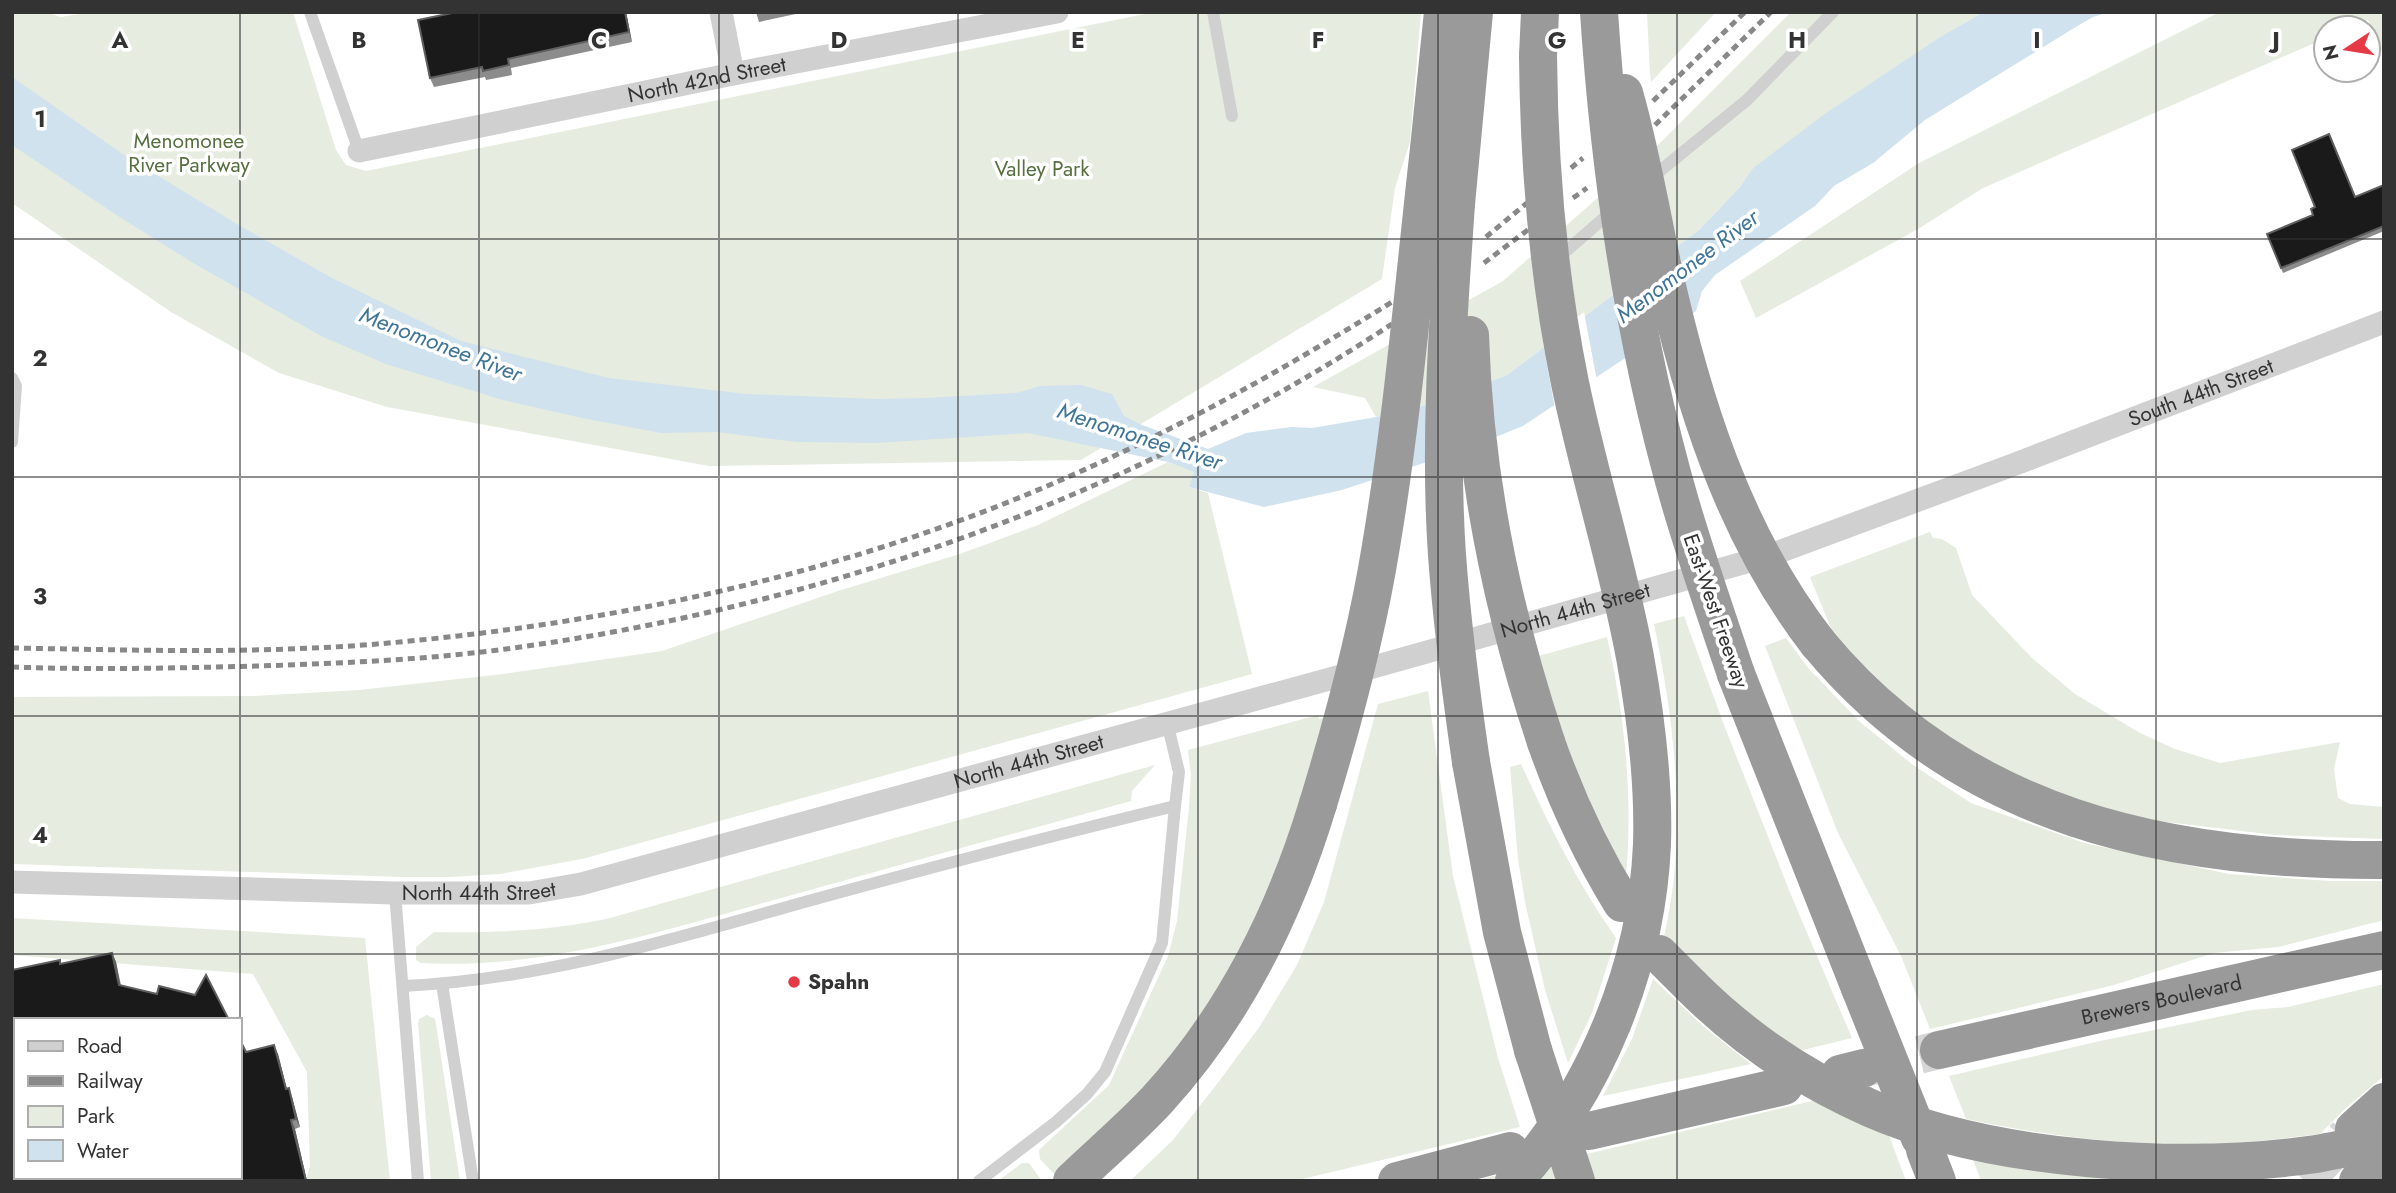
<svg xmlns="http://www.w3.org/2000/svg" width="2396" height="1193" font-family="Jost,sans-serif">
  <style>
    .green { fill: #e6ecdf }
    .water { fill: #cfe2ee }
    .pier { fill: #fff }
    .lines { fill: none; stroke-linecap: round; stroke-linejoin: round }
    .highway-tunnel { stroke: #d6d6d6; stroke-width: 38; stroke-dasharray: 38 19; stroke-linecap: butt }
    .lane { stroke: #d0d0d0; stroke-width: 12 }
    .street { stroke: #d0d0d0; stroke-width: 23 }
    .highway { stroke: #9a9a9a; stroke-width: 38 }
    .rail { stroke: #888; stroke-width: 5; stroke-dasharray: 7 5; stroke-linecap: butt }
    .highway-bridge { stroke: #9a9a9a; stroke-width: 38 }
    .wall { fill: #8c8c8c }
    .shaded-wall { fill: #5f5f5f }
    .building { fill: #1a1a1a; stroke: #5f5f5f; stroke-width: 2 }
    .grid { fill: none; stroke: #333; stroke-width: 2; stroke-opacity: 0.55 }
    .poi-dot { fill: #e63946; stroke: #fff; stroke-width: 2.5 }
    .labels { text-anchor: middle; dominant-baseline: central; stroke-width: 7; stroke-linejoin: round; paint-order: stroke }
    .street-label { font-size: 21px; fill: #333; stroke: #fff }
    .park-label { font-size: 21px; fill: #56703f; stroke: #fff }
    .poi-label { font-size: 21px; font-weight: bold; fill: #333; stroke: #fff; text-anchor: start }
    .water-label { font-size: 23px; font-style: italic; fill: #3f7597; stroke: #fff }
    .grid-label { font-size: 23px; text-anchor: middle; font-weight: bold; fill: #333; stroke: #fff; stroke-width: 7; stroke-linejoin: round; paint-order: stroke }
  </style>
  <rect width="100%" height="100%" fill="#fff"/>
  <g class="green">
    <path d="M12,12H45L61,17L91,12H293L336,150L346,165L366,171L1155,12H1421L1410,142L1395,188L1382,279L1081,460L709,466L387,407L279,373L171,312L12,203Z"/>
    <path d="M1647,12H1716L1651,82L1650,73Z"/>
    <path d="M1791,12H1984L1940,37L1752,169L1740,187L1699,230L1507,375L1439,402L1376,417L1365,398L1313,387L1503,281L1658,145Z"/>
    <path d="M2220,12H2384V57L2368,20L2349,28H2326V38L1983,188L1918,229L1756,318L1740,281L1919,163Z"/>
    <path d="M1168,462L1195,472L1189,487L1208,493L1252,674L582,859L500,874L450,877H400L12,864V697L254,696L359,690L503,674L662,651L838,591L960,554L1038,525Z"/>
    <path d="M1930,532L1933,538L1942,539L1956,548L1972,595L2032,658L2075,694L2140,733L2175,749L2220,763L2340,742L2334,769L2338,798L2350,804L2384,807V839L2275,835L2158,821L2111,811L2017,779L1921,720L1835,638L1810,577Z"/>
    <path d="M1684,616L1724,725L1791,895L1852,1038L1799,1051L1725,996L1664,936C1688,836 1675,724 1654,624Z"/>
    <path d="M1607,637C1625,718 1634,802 1625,884L1599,833L1535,657Z"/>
    <path d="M1786,638L1809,669L1860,722L1913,765L1971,803L2084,843L2229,874L2330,881H2384V920L2278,947L2214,953L2114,985L1930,1029L1901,956L1838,833L1765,646Z"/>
    <path d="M1428,691L1453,876L1498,1058L1520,1127L1294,1181H1130L1173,1140L1217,1084L1260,1026L1297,965L1324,902L1378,704Z"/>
    <path d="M1318,715L1319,719L1328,717L1288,860L1192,1037L1057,1177L1040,1159L1039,1150L1109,1085L1168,956L1177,921L1189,807L1191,775L1188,750Z"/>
    <path d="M1521,764C1549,825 1577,883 1616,938L1592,1013L1568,1063L1545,990L1525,902L1518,859L1510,767Z"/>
    <path d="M1155,765L1132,791L1131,801C1012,834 893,867 774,900C658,932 543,970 421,963L416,960V947L434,932C494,933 551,931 610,918Z"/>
    <path d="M12,918L365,938L390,1181H306L310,1166L307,1072L253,974L12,955Z"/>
    <path d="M1653,979L1704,1027L1751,1064L1603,1096L1632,1039Z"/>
    <path d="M2384,984V1076L2347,1107L2320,1134C2273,1140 2227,1145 2180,1144C2108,1144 2037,1134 1966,1119L1949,1076L2100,1041L2252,1010L2288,1007Z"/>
    <path d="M427,1015L435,1019L436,1024L460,1181H431L418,1023L419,1019Z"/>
    <path d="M1871,1087L1906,1181H1475L1485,1178Z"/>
    <path d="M1972,1157L2265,1179V1181H1981Z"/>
    <path d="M1022,1163H1029L1042,1181H998Z"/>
  </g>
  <path class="water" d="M1984,12H2109L2093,17L2074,28L1925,120L1873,163L1834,186L1815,206L1715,275L1702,291L1696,311L1523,426L1463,450L1342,490L1264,507L1189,487L1194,472L1168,462L1028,433L876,443L797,442L717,432L661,433L582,418L503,400L386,364L321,336L195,264L118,216L12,145V77L127,157L242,227L332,278L461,341L609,378L746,394L876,399L925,398L1016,393L1041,386L1081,385L1112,394L1124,416L1142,425L1208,449L1246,433L1292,427L1312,428L1330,425L1376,417L1439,402L1507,375L1699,230L1740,187L1752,169L1826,113L1940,37Z"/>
  <path class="pier" d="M1584,312L1597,381L1555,409L1543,343Z"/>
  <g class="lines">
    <g class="highway-tunnel">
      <path d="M1864,1068L1939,1050"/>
      <path d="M2305,1181L2347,1135"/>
    </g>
    <g class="lane">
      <path d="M310,12L359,151"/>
      <path d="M1213,12L1232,116"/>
      <path d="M1650,179L1747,100L1833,12"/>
      <path d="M1557,259L1612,211"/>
      <path d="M12,378L16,386L12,442"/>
      <path d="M1167,722L1179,772L1175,806"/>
      <path d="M395,893L418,1181"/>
      <path d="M442,984L473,1181"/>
      <path d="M403,986C540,980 670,940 801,903C925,869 1050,836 1175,806L1162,943L1105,1072L1087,1094L1056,1122L979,1181"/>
    </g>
    <g class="street">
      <path d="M721,12L733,74"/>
      <path id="s1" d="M359,151L733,74L1057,12"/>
      <path id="s2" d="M12,882L395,893H529L581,884L1377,666L1768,556L2018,463L2384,322"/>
      <path d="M12,1115H16"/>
      <path d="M154,1177L155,1181"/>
    </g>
    <g class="highway">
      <path d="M1538,56L1540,12"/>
      <path d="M1429,149L1443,12"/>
      <path d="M1456,204L1474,12"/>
      <path d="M1818,643C1963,818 2166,861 2384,860"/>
      <path d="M1736,674L1860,988"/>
      <path d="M1546,742C1566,799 1590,851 1622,903"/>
      <path d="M1471,762L1502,932L1533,1050"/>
      <path d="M1659,954L1691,986"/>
      <path id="s3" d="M1939,1050L2384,950"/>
      <path d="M1840,1074L1864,1068"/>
      <path d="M2354,1129L2384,1102"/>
      <path d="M1589,1131L1784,1086"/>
      <path d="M1925,1150L1937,1181"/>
      <path d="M1072,1181C1100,1154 1130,1129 1157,1100C1234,1016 1285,913 1318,804"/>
      <path d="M1397,1181L1510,1151"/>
      <path d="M2358,1181L2384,1172"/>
    </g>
    <g class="rail">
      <path d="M1653,101L1745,12"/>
      <path d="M1655,125L1771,12"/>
      <path d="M1571,168L1583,158"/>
      <path d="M1573,198L1587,188"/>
      <path d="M1486,237L1527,203"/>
      <path d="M1484,263L1529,229"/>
      <path d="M12,648C133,650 256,654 377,644C569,628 772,589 953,523C1109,467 1255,388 1395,300"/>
      <path d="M12,667C95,670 177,668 259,666C342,663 424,660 506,649C819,607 1128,498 1392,324"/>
    </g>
    <g class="highway-bridge">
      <path d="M1599,12C1610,178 1634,343 1680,502C1697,560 1717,617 1736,674"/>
      <path d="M1624,93C1640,149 1650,206 1662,264C1691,397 1733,534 1818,643"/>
      <path d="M1456,204C1448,321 1439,439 1447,555C1452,624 1461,693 1471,762"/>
      <path d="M1470,335C1474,474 1502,610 1546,742"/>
      <path d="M1318,804C1344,719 1367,633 1381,546C1403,415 1414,281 1429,149"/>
      <path d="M1691,986C1743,1038 1802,1078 1870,1108C1993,1162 2184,1173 2316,1154C2339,1150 2361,1145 2384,1140"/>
      <path d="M1860,988L1920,1138"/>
      <path d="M1533,1050L1576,1181"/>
      <path d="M1514,1181C1596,1091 1647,966 1652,844C1654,782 1646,718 1635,657C1618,565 1589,475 1570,383C1548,275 1539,166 1538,56"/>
    </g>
  </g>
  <g class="wall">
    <path d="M626,12L632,42L511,68L512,75L486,80L485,77L434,87L430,78Z"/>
    <path d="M756,12H805L759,22Z"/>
    <path d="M2384,185V231L2283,273L2267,234Z"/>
    <path d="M112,953L116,962L121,985L229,1020H16V1076H12V969L61,964Z"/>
    <path d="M246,1052L278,1054L287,1089L292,1097L300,1127L295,1129L307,1181L196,1180L195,1177H240Z"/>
  </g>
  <g class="shaded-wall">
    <path d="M625,12H626L632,42L629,32Z"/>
    <path d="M112,953L116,962L122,994L119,985Z"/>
    <path d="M274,1045L278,1054L289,1098L286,1089Z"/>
    <path d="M289,1088L292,1097L300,1127L296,1119Z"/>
    <path d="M291,1120L295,1129L307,1181H306Z"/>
  </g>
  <g class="building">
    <path d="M457,12H625L629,32L508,59L509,65L483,71L482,67L430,78L418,20Z"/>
    <path d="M2329,134L2355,197L2384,185V226L2281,268L2267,234L2313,215L2311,209L2315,207L2292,150Z"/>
    <path d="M112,953L119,985L157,994L159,986L195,995L206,975L229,1020H16V1066L12,1067V970L60,960V964Z"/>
    <path d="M240,1040L246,1052L274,1045L286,1089L289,1088L296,1119L291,1120L306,1181H199L198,1177H240Z"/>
    <path d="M12,1146H16V1177H104L105,1181H12Z"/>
  </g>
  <path class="grid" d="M240,12V1020M479,12V1181M719,12V1181M958,12V1181M1198,12V1181M1438,12V1181M1677,12V1181M1917,12V1181M2156,12V1181M12,239H2384M12,477H2384M12,716H2384M12,954H2384M240,1177V1181"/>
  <circle class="poi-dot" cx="794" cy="982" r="7"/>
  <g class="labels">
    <g class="street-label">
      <text stroke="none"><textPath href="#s1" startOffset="355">North 42nd Street</textPath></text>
      <text stroke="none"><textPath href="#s2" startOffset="2264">South 44th Street</textPath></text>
      <text stroke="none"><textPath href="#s2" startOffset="1601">North 44th Street</textPath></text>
      <text transform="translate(1716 611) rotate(71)">East-West Freeway</text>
      <text stroke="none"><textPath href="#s2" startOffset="1034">North 44th Street</textPath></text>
      <text stroke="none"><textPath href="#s2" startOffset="467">North 44th Street</textPath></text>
      <text stroke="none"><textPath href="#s3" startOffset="228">Brewers Boulevard</textPath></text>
    </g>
    <g class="park-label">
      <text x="189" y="141">Menomonee<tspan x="189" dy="24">River Parkway</tspan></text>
      <text x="1042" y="169">Valley Park</text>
    </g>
    <g class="poi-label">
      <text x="808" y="982">Spahn</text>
    </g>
    <g class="water-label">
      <text transform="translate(1687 266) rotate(-37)">Menomonee River</text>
      <text transform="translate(441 344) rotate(21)">Menomonee River</text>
      <text transform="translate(1140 436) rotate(18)">Menomonee River</text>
    </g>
  </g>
  <g class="grid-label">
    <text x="120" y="48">A</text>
    <text x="359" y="48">B</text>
    <text x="599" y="48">C</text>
    <text x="839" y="48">D</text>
    <text x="1078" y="48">E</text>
    <text x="1318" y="48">F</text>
    <text x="1557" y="48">G</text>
    <text x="1797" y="48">H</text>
    <text x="2037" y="48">I</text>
    <text x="2276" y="48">J</text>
    <text x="40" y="127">1</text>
    <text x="40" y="366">2</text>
    <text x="40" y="604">3</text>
    <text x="40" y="843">4</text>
  </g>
  <rect width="2396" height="1193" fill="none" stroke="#333333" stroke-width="28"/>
  <rect x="14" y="1018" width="228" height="161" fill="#ffffff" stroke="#adadad" stroke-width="2"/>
  <rect x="28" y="1041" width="35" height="10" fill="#d0d0d0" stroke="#adadad" stroke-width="2"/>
  <text x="77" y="1053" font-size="21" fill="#333333">Road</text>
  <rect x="28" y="1076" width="35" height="10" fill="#888888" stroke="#adadad" stroke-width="2"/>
  <text x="77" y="1088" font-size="21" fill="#333333">Railway</text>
  <rect x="28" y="1106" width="35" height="21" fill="#e6ecdf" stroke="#adadad" stroke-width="2"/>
  <text x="77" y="1123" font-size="21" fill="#333333">Park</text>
  <rect x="28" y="1140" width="35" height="21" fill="#cfe2ee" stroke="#adadad" stroke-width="2"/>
  <text x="77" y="1158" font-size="21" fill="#333333">Water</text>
  <g transform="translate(2347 49) rotate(258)"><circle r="33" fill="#ffffff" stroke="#adadad" stroke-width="2"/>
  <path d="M0-5L12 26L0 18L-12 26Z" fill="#e63946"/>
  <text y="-10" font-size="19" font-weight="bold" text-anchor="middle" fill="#333333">N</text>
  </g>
</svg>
